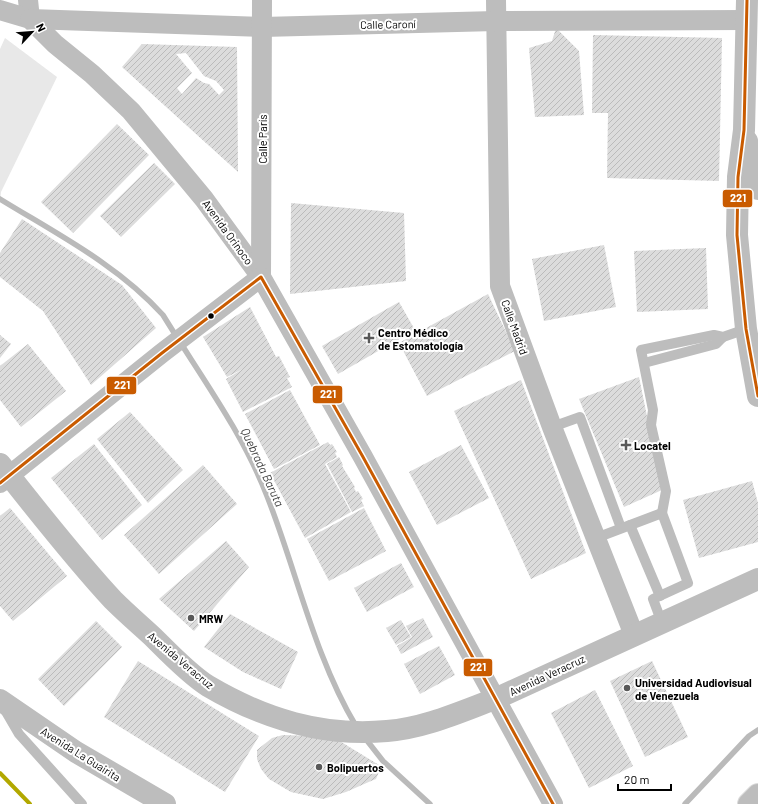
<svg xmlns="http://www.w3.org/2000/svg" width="758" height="804" font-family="Barlow,sans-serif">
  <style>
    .green { fill: #e8e8e8 }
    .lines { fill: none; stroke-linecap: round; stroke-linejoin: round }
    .stream { stroke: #bababa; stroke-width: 5.5 }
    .building { fill: url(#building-hatch); fill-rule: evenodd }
    .motorway-casing { stroke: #dbdbdb; stroke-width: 24 }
    .service { stroke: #bdbdbd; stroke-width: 10 }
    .minor { stroke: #bdbdbd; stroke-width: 20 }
    .tertiary { stroke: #bdbdbd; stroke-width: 22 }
    .motorway { stroke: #bdbdbd; stroke-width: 22 }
    .bus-1-casing { stroke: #fff; stroke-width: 6 }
    .bus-1 { stroke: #c95b00; stroke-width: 3 }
    .metro-1-casing { stroke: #fff; stroke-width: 7 }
    .metro-1 { stroke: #b2a800; stroke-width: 4 }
    .bus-dot { fill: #000; stroke: #fff; stroke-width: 1.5 }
    .poi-dot { fill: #595959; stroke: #fff; stroke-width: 1.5 }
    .labels { text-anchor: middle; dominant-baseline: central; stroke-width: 4; stroke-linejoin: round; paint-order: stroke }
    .street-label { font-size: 11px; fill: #000; stroke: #fff }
    .poi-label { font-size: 11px; font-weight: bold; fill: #000; stroke: #fff; text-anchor: start }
    .water-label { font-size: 12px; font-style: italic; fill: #3e3e3e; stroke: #fff }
    .line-badge { stroke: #fff; stroke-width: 1.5 }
    .badge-label { font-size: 11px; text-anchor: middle; font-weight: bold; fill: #fff }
  </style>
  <defs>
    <pattern id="building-hatch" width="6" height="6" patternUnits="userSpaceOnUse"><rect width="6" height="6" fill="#dcdcdc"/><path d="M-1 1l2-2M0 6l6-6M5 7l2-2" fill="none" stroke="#bbb"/></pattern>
  </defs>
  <rect width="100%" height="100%" fill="#fff"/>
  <path class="green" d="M5,38L57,77L1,192L0,203V49Z"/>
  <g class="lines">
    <g class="stream">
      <path d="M0,199C57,234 118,265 163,315C199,374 242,431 267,496C297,572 314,656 356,726"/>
      <path d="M365,738L383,761L430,804"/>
      <path d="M685,804L749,736L758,730"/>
    </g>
  </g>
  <g class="building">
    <path d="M556,28L579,51L584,115L535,117L529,48L552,41Z"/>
    <path d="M593,35L722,38L719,181L607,178L608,113H592Z"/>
    <path d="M142,44L237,47L238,172L122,67ZM186,53L204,76L216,81L224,90L219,95L209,84L204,83L196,78L182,94L177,88L192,73L176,54Z"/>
    <path d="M117,124L149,155L73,233L41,202Z"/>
    <path d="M154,163L175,184L121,237L100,216Z"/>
    <path d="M291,203L404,213L406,281L290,294Z"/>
    <path d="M22,219L122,285L156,328L91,385L43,311L0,277V253Z"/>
    <path d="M604,245L616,307L544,321L532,259Z"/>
    <path d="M706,248L708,309L637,312L634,251Z"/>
    <path d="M488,294L515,351L427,396L399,343Z"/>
    <path d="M399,302L415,330L338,374L322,346Z"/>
    <path d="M250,307L274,353L276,357L279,356L290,377L287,378L292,387L243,412L226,379L243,369L227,377L203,337Z"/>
    <path d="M0,335L11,344L0,358Z"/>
    <path d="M28,344L66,391L21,427L0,400V366Z"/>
    <path d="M639,377L662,490L624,507L579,399Z"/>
    <path d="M521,380L586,553L531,579L454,411Z"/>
    <path d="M290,390L320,445L274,469L245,414Z"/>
    <path d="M130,412L183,470L148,503L97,439Z"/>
    <path d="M328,442L330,445L332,444L337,452L335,453L337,457L325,464L351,512L305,538L270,473Z"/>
    <path d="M94,444L142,505L102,540L51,478Z"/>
    <path d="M461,445L489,498L437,525L409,472Z"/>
    <path d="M339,457L343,465L342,466L355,487L354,488L356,492L358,491L363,499L361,500L364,506L352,512L327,464Z"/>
    <path d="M203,465L237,504L159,574L124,535Z"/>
    <path d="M752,481L758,503V542L699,558L683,500Z"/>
    <path d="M10,508L67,576L13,621L0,606V516Z"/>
    <path d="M364,508L386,551L329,581L307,539Z"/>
    <path d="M226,541L249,567L194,631L159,599Z"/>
    <path d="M401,563L414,587L367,612L354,588Z"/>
    <path d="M230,614L298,652L281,689L243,672L204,647Z"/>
    <path d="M423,618L433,637L401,654L397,646L412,637L406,626Z"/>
    <path d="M401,620L411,637L396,645L386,628Z"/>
    <path d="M96,621L122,647L64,706L38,679Z"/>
    <path d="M439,646L455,675L420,694L404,664Z"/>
    <path d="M138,661L259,736L225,792L104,717Z"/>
    <path d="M652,661L688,737L645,757L610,681Z"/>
    <path d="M595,690L633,766L589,788L551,713Z"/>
    <path d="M283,735L313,736L338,740L379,765V772L376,779L371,781L346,792L323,799L291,792L269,779L261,769L257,759V750L272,738Z"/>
  </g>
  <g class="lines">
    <defs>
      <path id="motorway" d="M749,804L758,795"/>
    </defs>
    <use href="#motorway" class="motorway-casing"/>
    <g class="service">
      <path d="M644,363L716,344L723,337"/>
      <path d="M552,427L580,417L621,528"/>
      <path d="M662,513L666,491L651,425L653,410L641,350L714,335L723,337L746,329"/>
      <path d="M630,525L660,596"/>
      <path d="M596,538L662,513L688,583L653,599L662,623"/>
      <path d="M5,710L19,734L82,804"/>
    </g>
    <g class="minor">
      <path d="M28,0L30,19"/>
      <path d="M496,0L500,286L552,427L634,635"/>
      <path d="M0,10L30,19L55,44L92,74L131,111L204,199L261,277L363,457L553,804"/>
      <path d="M30,19L262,27L496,21L747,20"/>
      <path d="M261,277L262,0"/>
      <path d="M0,483L162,353L261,277"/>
    </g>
    <g class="tertiary">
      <path d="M747,0L744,130L738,177L737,235L746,329L758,396"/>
      <path d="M747,141L758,189"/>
      <path d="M0,464C37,510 73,557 113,600C126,613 140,625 153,637C168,652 190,675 208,686C264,719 322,737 387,731C425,728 460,712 495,699L758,579"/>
      <path d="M0,700L76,752L165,804"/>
    </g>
    <use href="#motorway" class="motorway"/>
    <defs>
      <g id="bus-1">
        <path d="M747,0L744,130L738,177L737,235L746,329L758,396"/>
        <path d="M0,483L162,353L261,277L363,457L553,804"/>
      </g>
    </defs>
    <use href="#bus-1" class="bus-1-casing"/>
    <use href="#bus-1" class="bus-1"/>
    <defs>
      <path id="metro-1" d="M0,773L30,804"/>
    </defs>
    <use href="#metro-1" class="metro-1-casing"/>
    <use href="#metro-1" class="metro-1"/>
  </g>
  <circle class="bus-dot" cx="211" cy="316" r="3.5"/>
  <g class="poi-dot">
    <path d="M367 332h4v4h4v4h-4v4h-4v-4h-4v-4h4z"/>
    <path d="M624 439h4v4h4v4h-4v4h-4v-4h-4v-4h4z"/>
    <circle cx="191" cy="618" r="4"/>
    <circle cx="627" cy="688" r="4"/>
    <circle cx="319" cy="767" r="4"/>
  </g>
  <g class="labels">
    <g class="street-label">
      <text transform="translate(388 24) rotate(-1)">Calle Caroní</text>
      <text transform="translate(262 139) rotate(-90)">Calle París</text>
      <text transform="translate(228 232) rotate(54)">Avenida Orinoco</text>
      <text transform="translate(515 327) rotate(70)">Calle Madrid</text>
      <text transform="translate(181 660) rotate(40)">Avenida Veracruz</text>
      <text transform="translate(547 675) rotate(-25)">Avenida Veracruz</text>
      <text transform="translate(81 754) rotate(32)">Avenida La Guairita</text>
    </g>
    <g class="poi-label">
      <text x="378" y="332">Centro Médico<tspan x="378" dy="13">de Estomatología</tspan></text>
      <text x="634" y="445">Locatel</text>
      <text x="199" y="618">MRW</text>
      <text x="635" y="682">Universidad Audiovisual<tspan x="635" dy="13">de Venezuela</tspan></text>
      <text x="327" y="767">Bolipuertos</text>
    </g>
    <g class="water-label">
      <text transform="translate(263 467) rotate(65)">Quebrada Baruta</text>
    </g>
  </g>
  <g class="line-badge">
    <rect x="722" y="189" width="31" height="19" rx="4" fill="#c95b00"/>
    <rect x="106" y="376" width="31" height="19" rx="4" fill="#c95b00"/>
    <rect x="312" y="385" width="31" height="19" rx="4" fill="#c95b00"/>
    <rect x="463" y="658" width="30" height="19" rx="4" fill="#c95b00"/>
  </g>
  <g class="badge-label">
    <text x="738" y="202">221</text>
    <text x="122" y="389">221</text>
    <text x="328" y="398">221</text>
    <text x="478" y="671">221</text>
  </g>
  <g transform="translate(32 32) rotate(64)" stroke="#ffffff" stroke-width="3" paint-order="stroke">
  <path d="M0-3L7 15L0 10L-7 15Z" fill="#000000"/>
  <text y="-6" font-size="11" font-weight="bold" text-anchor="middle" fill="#000000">N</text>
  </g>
  <path d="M618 784v6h53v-6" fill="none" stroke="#000000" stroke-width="2"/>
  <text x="624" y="784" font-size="12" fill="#000000" stroke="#ffffff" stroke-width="3" paint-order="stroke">20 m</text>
</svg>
